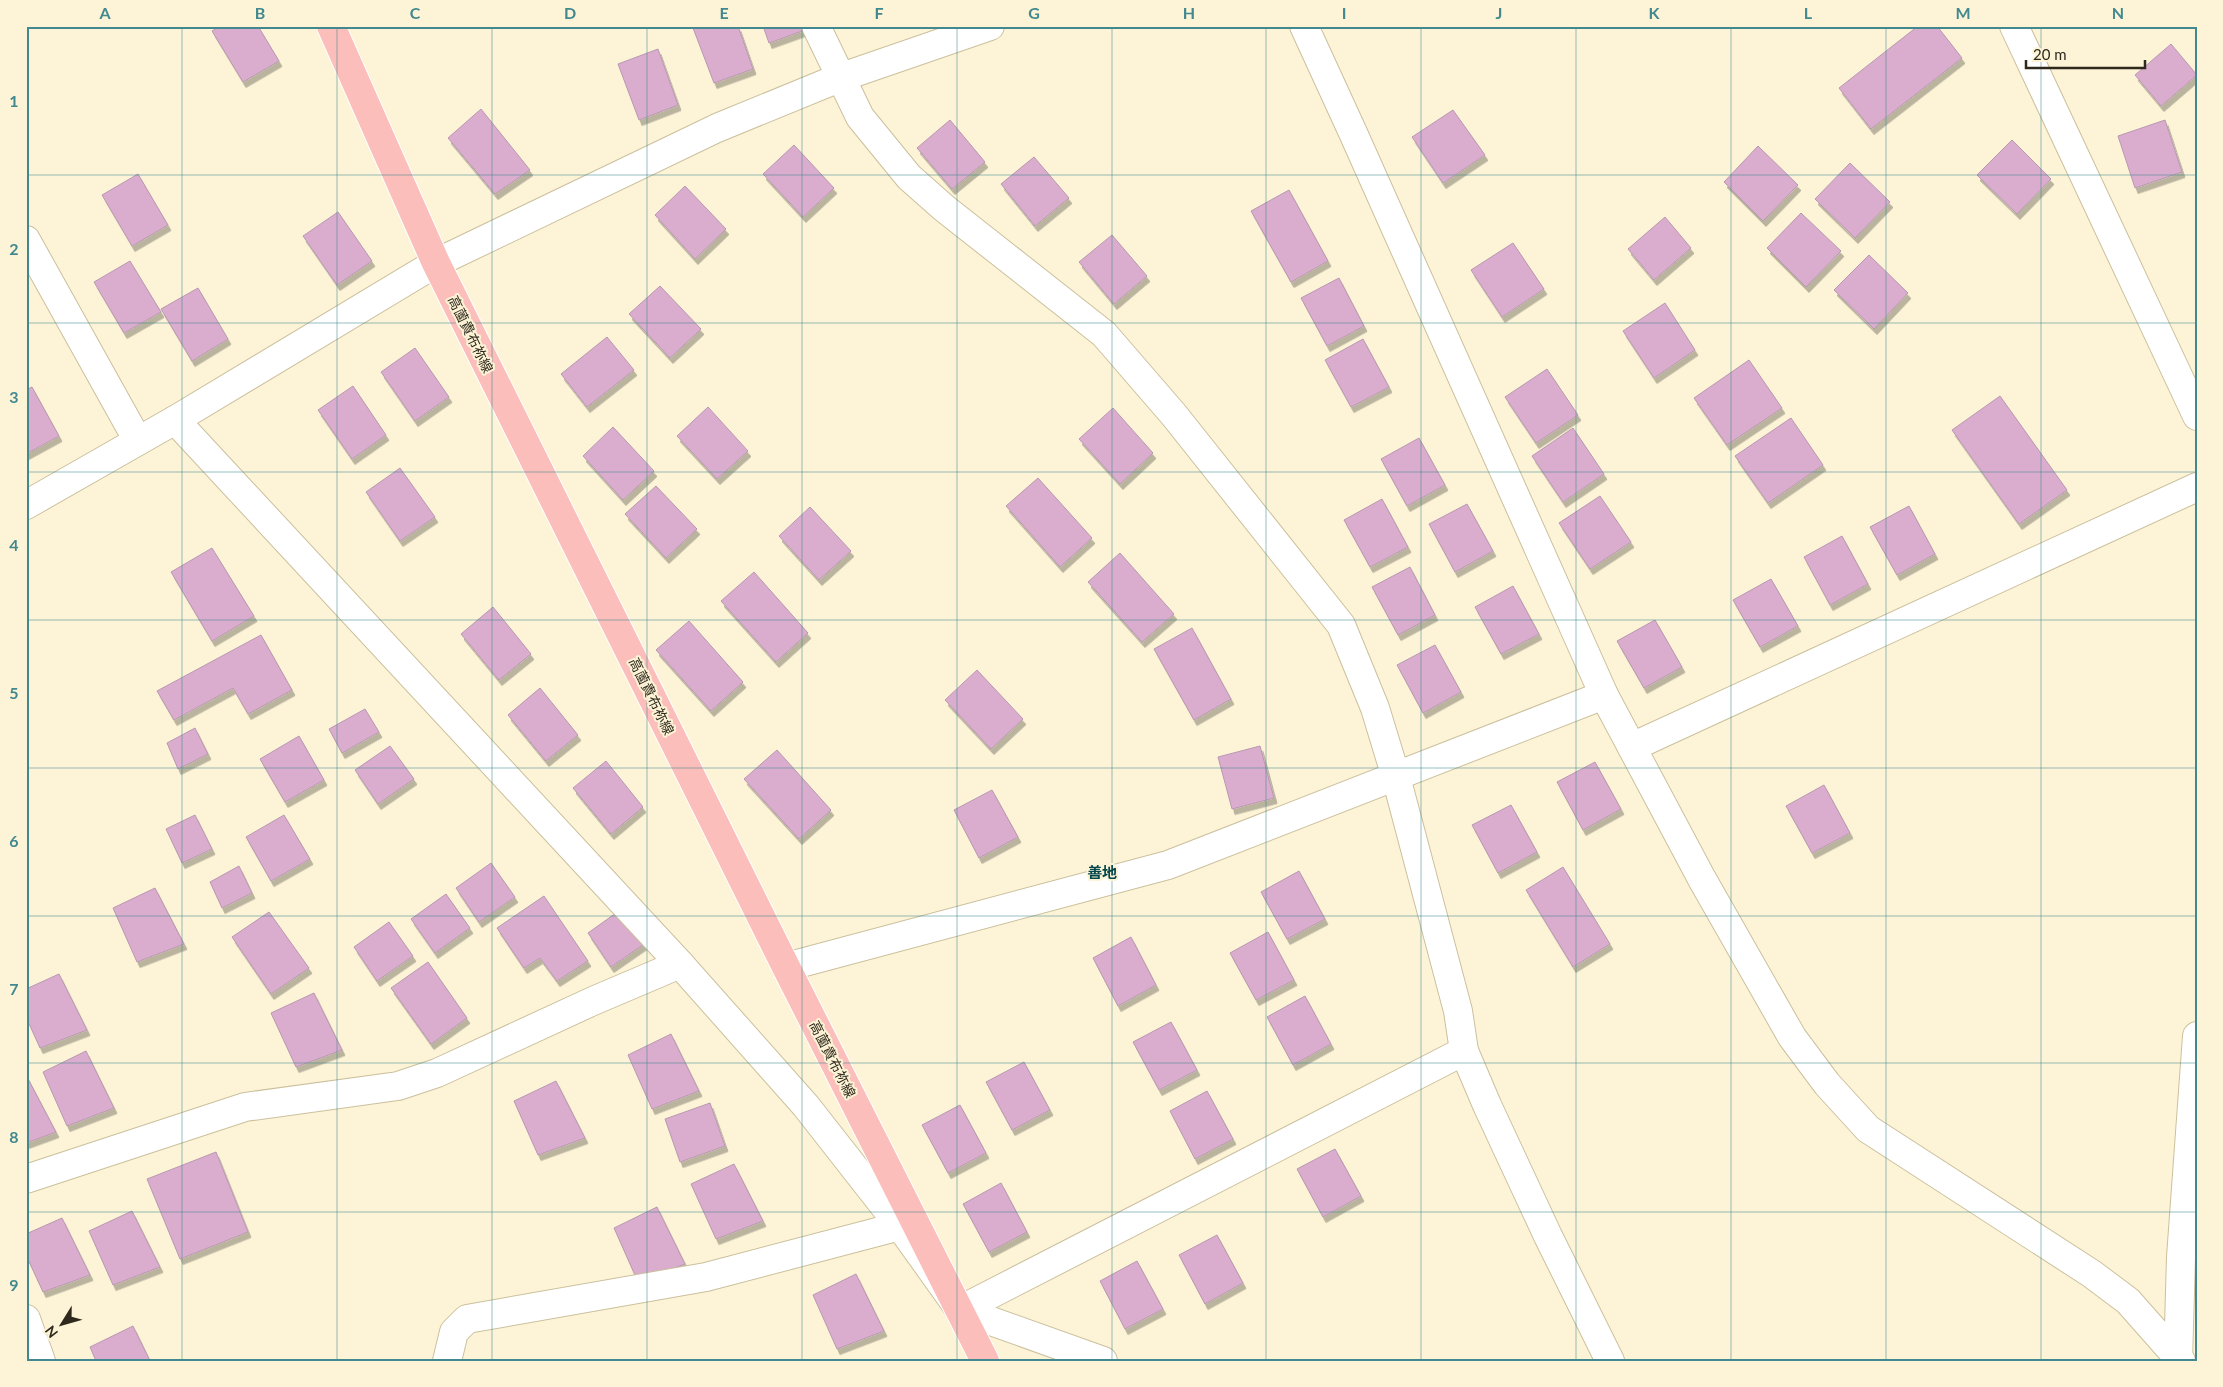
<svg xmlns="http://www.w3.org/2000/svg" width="2223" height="1387" font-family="Lato,'Noto Sans JP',sans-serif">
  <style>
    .building { fill: #daadce; stroke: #b898b0; filter: url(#shadow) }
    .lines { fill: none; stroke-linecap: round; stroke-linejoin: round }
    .minor-casing { stroke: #cbc09d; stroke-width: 30 }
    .major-casing { stroke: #fff; stroke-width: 30 }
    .minor { stroke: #fff; stroke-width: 28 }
    .major { stroke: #fbbebb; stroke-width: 28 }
    .grid { fill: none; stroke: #41898f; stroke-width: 1; stroke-opacity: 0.55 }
    .labels { text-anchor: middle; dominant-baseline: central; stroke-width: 4; stroke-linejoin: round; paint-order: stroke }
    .street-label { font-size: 14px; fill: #2e291c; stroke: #fdf4d7 }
    .neighbourhood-label { font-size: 15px; font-weight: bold; fill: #03464b; stroke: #fdf4d7 }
    .neatline { fill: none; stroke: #41898f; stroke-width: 2 }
    .grid-label { font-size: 16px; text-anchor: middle; font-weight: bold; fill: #41898f }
  </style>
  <defs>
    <filter id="shadow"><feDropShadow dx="3" dy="5.5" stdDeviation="0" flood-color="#0004"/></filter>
  </defs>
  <rect width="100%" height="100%" fill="#fdf4d7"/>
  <g class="building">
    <path d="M220,26H258L279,61L243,82L212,31Z"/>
    <path d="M697,26H738L753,69L714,83L693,28Z"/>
    <path d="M763,26H806L808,29L769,43Z"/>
    <path d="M1918,26H1937L1962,58L1871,129L1839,88Z"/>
    <path d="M2171,44L2197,75L2161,106L2135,75Z"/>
    <path d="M658,49L678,105L639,120L618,64Z"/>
    <path d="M481,109L530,170L495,194L448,138Z"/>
    <path d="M1453,110L1485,155L1443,183L1412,137Z"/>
    <path d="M950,120L985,162L952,189L917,148Z"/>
    <path d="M2165,120L2182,172L2135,188L2118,136Z"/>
    <path d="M2012,140L2051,179L2017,214L1977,175Z"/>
    <path d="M794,145L834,188L803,217L763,174Z"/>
    <path d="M1758,146L1798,185L1763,221L1724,182Z"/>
    <path d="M1034,157L1069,198L1035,226L1001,184Z"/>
    <path d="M1850,163L1890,202L1855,238L1815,199Z"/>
    <path d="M138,174L168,225L132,246L102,195Z"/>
    <path d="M685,186L726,229L695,259L655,215Z"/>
    <path d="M1289,190L1328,261L1291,282L1251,211Z"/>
    <path d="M338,212L372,261L337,285L303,236Z"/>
    <path d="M1801,213L1841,251L1806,287L1767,248Z"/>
    <path d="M1665,217L1691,248L1654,280L1628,249Z"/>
    <path d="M1112,235L1147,276L1114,304L1079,262Z"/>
    <path d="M1513,243L1544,289L1502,317L1471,270Z"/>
    <path d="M1869,255L1908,293L1874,329L1834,290Z"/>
    <path d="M130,261L161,312L124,333L94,282Z"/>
    <path d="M1339,278L1364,326L1327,346L1301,298Z"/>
    <path d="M660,286L701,329L670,358L629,314Z"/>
    <path d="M198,288L228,339L192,361L161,309Z"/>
    <path d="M1665,303L1695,350L1654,378L1623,331Z"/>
    <path d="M607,337L634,370L587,407L561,374Z"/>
    <path d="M1363,339L1389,387L1351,407L1325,360Z"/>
    <path d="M415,348L449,397L415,421L381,372Z"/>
    <path d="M1749,360L1782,408L1727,445L1694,398Z"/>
    <path d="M1547,369L1578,415L1536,443L1505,397Z"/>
    <path d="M353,386L386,435L352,459L318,410Z"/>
    <path d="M32,387L59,436L26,454V390Z"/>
    <path d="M2000,396L2067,490L2019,524L1952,430Z"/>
    <path d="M708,407L748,451L717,479L677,436Z"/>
    <path d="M1113,408L1153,453L1120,484L1079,439Z"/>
    <path d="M1791,418L1823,465L1768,503L1735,456Z"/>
    <path d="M613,427L654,471L623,500L583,456Z"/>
    <path d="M1573,428L1604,474L1563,502L1532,456Z"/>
    <path d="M1419,438L1445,485L1407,506L1381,459Z"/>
    <path d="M400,468L435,517L400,541L366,492Z"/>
    <path d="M1038,478L1092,538L1060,567L1006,506Z"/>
    <path d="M656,486L697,529L666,558L625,514Z"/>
    <path d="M1600,496L1631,542L1590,569L1559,523Z"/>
    <path d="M1382,499L1408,547L1370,567L1344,520Z"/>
    <path d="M1467,504L1493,551L1455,572L1429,524Z"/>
    <path d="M1909,506L1935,554L1897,575L1870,527Z"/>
    <path d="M810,507L851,551L819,580L779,536Z"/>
    <path d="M1842,536L1868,584L1830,605L1804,557Z"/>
    <path d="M212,548L254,616L212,641L171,572Z"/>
    <path d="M1120,553L1174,614L1142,642L1088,582Z"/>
    <path d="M1410,567L1435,615L1398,635L1372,587Z"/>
    <path d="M754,572L808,633L776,662L721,601Z"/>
    <path d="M1771,579L1798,626L1760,647L1733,600Z"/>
    <path d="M1513,586L1539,634L1501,654L1475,607Z"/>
    <path d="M493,607L531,654L499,680L461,634Z"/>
    <path d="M1655,620L1682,667L1644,688L1617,641Z"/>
    <path d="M689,621L743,682L711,711L656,650Z"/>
    <path d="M1192,628L1231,699L1194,720L1154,649Z"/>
    <path d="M261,635L292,690L248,714L233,688L174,720L157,691Z"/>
    <path d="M1435,645L1461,692L1423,713L1397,665Z"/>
    <path d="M977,670L1023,719L991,749L945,700Z"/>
    <path d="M540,688L578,735L546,761L508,715Z"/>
    <path d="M365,709L379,732L342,753L329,729Z"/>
    <path d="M195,728L208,754L178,769L167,743Z"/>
    <path d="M299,736L324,780L285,802L260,759Z"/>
    <path d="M390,746L414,779L378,804L355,770Z"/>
    <path d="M1260,746L1274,798L1232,809L1218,757Z"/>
    <path d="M777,750L831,810L799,839L744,779Z"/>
    <path d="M606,761L643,807L611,834L573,788Z"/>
    <path d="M1595,762L1621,809L1583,830L1557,782Z"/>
    <path d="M1824,785L1850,833L1812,853L1786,806Z"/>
    <path d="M992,790L1018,837L979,858L954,810Z"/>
    <path d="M1511,805L1537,852L1498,873L1472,825Z"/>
    <path d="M195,815L212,849L182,863L166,829Z"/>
    <path d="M284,815L310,859L271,881L246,837Z"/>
    <path d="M491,863L515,897L479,922L456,888Z"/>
    <path d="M239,866L252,893L222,908L210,882Z"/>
    <path d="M1563,867L1610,944L1573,967L1526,890Z"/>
    <path d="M1299,871L1325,919L1287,939L1261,892Z"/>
    <path d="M155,888L184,944L137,962L113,908Z"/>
    <path d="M446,894L470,928L435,953L411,919Z"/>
    <path d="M544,896L588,961L557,981L540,958L524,968L497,928Z"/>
    <path d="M623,908L647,942L611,967L588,933Z"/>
    <path d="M269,912L309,968L271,994L232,937Z"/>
    <path d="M389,922L413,956L377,981L354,947Z"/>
    <path d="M1268,932L1294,980L1256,1000L1230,953Z"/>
    <path d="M1131,937L1156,985L1118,1006L1093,958Z"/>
    <path d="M428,962L467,1018L431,1044L391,988Z"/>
    <path d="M59,974L87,1030L40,1048L26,1017V989Z"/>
    <path d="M314,993L342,1050L296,1067L271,1013Z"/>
    <path d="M1305,996L1331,1044L1293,1065L1267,1017Z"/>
    <path d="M1171,1022L1197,1070L1159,1090L1133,1042Z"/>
    <path d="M671,1034L699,1091L652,1109L628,1055Z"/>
    <path d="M86,1051L114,1108L67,1126L43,1072Z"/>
    <path d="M1024,1062L1050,1110L1012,1130L986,1082Z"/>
    <path d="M26,1075L56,1132L26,1143Z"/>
    <path d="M556,1081L585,1138L538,1155L514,1101Z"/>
    <path d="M1207,1091L1233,1139L1195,1159L1170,1111Z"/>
    <path d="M710,1103L725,1146L680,1162L665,1119Z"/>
    <path d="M960,1105L986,1153L948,1173L922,1125Z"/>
    <path d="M1335,1149L1361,1196L1323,1217L1297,1169Z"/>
    <path d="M216,1152L248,1232L180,1259L147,1179Z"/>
    <path d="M734,1164L763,1221L716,1239L691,1184Z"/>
    <path d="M1001,1183L1027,1232L989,1252L963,1204Z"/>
    <path d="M657,1207L685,1264L638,1282L614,1228Z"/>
    <path d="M132,1211L160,1267L113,1285L89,1231Z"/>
    <path d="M62,1218L90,1275L43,1292L26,1255V1234Z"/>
    <path d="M1217,1235L1243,1283L1205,1304L1179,1255Z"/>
    <path d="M1137,1261L1163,1309L1125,1329L1100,1281Z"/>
    <path d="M856,1274L884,1331L837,1349L813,1295Z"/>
    <path d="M133,1326L150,1361H96L90,1347Z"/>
  </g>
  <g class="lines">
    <defs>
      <g id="minor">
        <path d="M816,26L860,117L909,177L944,208L1104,334L1174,415L1341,625L1375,708L1396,777L1458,1011L1464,1051L1487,1105L1548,1236L1610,1361"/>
        <path d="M1304,26L1354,135L1604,695L1702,879L1792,1037L1827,1084L1868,1129L2092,1274L2128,1301L2181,1361"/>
        <path d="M2014,26L2197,416"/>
        <path d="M26,240L138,441"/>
        <path d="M175,420L680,964L806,1106L900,1226L960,1310L1103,1361"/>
        <path d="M26,505L175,420L436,263L717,128L839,78L990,26"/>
        <path d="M1632,747L2197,487"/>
        <path d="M786,967L1168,865L1604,695"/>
        <path d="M26,1179L245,1107L398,1086L437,1073L593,1001L680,964"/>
        <path d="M960,1310L1464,1051"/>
        <path d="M26,1319L41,1361"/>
        <path d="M447,1361L454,1332L467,1319L706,1277L900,1226"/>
        <path d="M2178,1361L2181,1257L2197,1036"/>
      </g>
      <path id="major" d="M331,26L436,263L786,967L985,1361"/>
    </defs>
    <use href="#minor" class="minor-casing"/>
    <use href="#major" class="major-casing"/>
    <use href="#minor" class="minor"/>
    <use href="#major" class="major"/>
  </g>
  <path class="grid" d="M182,26V1361M337,26V1361M492,26V1361M647,26V1361M802,26V1361M957,26V1361M1112,26V1361M1266,26V1361M1421,26V1361M1576,26V1361M1731,26V1361M1886,26V1361M2041,26V1361M26,175H2197M26,323H2197M26,472H2197M26,620H2197M26,768H2197M26,916H2197M26,1063H2197M26,1212H2197"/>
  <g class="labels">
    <g class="street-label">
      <text transform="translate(471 334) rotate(64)">高薗貴布祢線</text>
      <text transform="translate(652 696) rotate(64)">高薗貴布祢線</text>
      <text transform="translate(833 1059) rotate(63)">高薗貴布祢線</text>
    </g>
    <g class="neighbourhood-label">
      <text x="1102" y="872">善地</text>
    </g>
  </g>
  <rect width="2223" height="1387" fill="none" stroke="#fdf4d7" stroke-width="55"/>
  <g transform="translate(62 1324) rotate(233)" stroke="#fdf4d7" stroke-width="4" paint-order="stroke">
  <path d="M0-4L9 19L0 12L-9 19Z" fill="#2e291c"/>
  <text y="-8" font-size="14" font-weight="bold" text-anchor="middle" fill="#2e291c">N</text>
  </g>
  <path d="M2026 60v8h119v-8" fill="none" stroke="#2e291c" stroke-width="2.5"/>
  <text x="2033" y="60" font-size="15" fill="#2e291c" stroke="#fdf4d7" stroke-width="4" paint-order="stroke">20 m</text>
  <rect x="28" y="28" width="2168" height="1332" class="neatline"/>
  <g class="grid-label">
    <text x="105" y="19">A</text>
    <text x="260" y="19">B</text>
    <text x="415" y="19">C</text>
    <text x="570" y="19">D</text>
    <text x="724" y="19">E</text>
    <text x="879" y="19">F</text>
    <text x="1034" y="19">G</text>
    <text x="1189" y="19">H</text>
    <text x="1344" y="19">I</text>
    <text x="1499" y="19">J</text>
    <text x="1654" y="19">K</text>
    <text x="1808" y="19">L</text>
    <text x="1963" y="19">M</text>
    <text x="2118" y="19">N</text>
    <text x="14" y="107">1</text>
    <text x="14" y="255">2</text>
    <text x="14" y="403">3</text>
    <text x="14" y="551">4</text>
    <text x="14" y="699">5</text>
    <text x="14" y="847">6</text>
    <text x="14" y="995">7</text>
    <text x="14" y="1143">8</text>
    <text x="14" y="1291">9</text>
  </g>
</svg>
